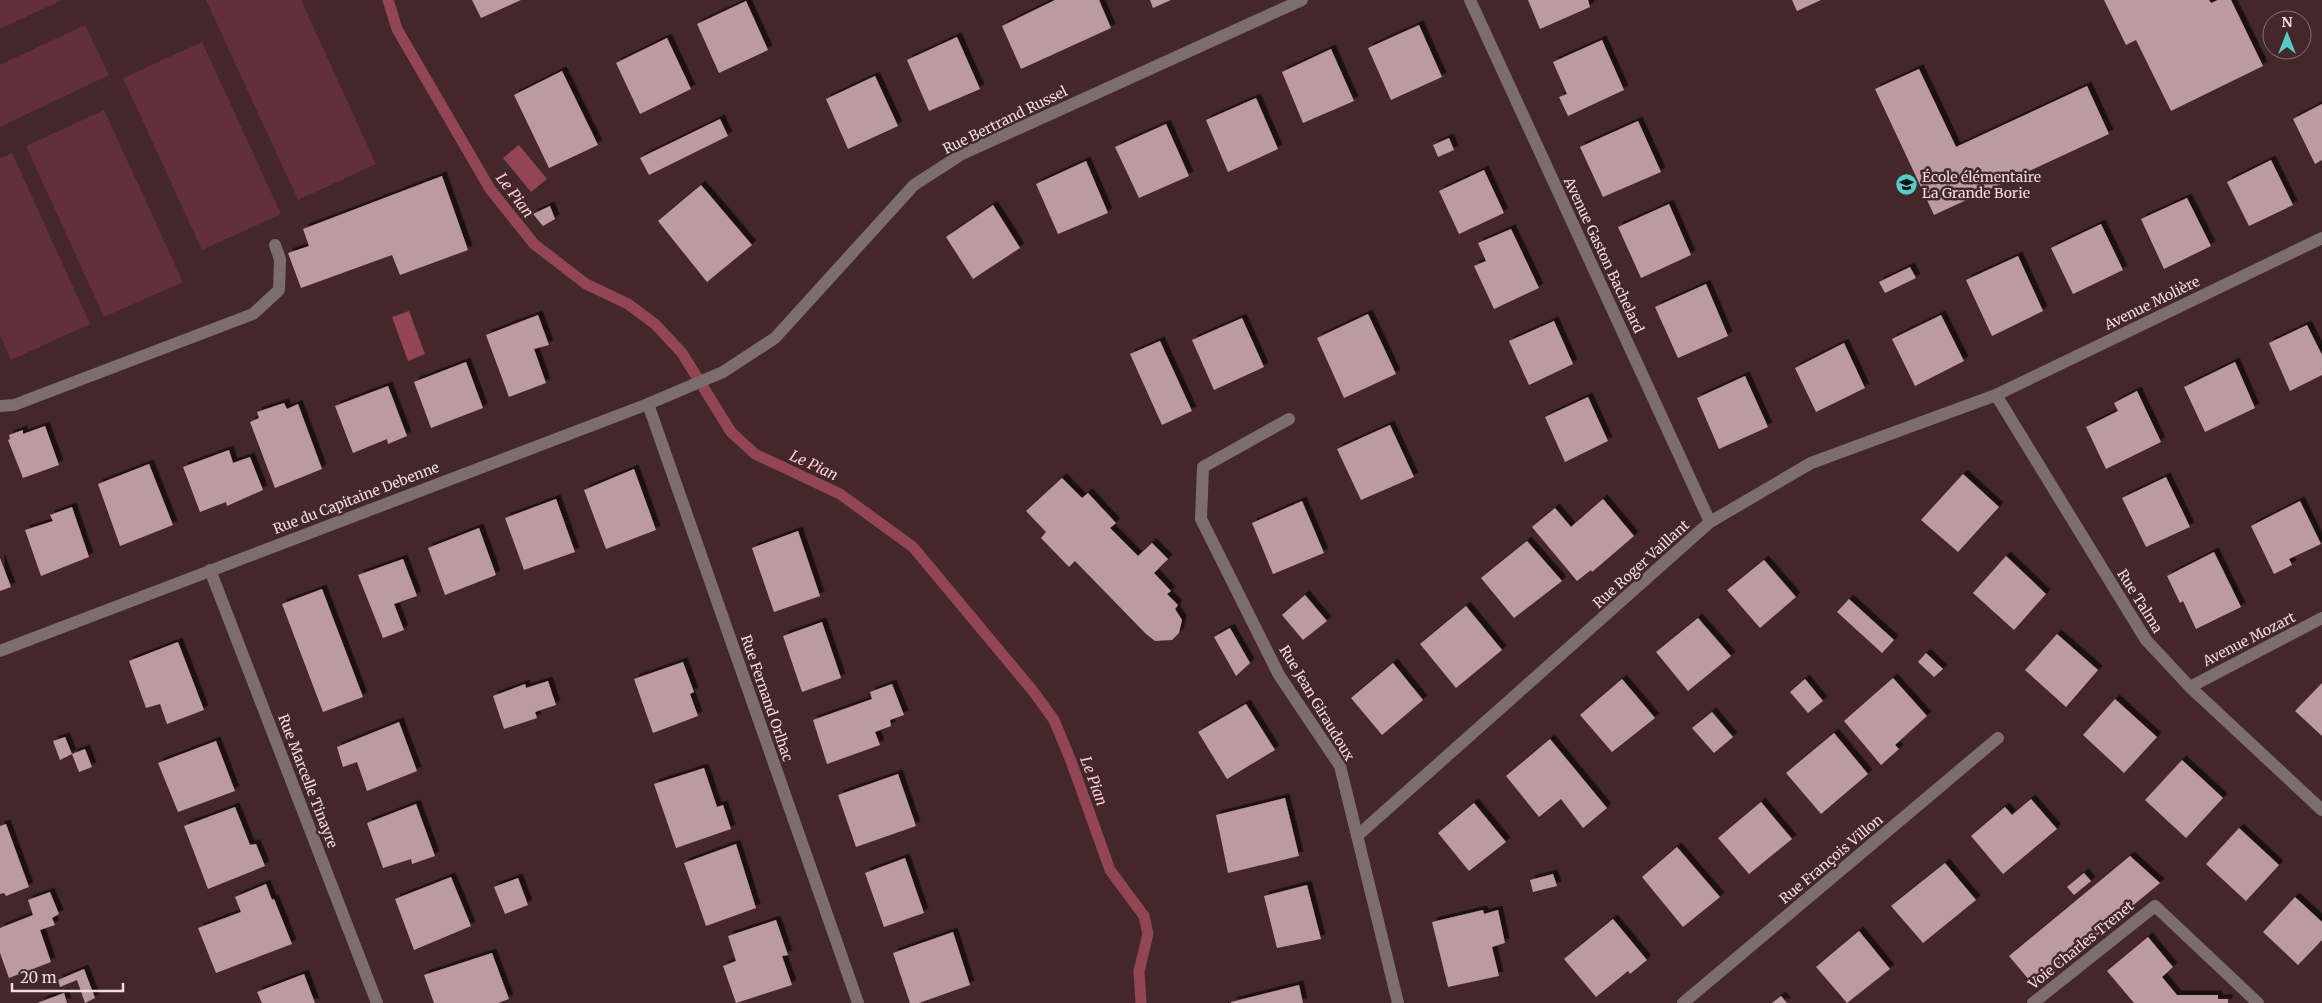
<svg xmlns="http://www.w3.org/2000/svg" width="2322" height="1003" font-family="Merriweather,serif">
  <style>
    .green { fill: #632f38 }
    .water { fill: #944554 }
    .lines { fill: none; stroke-linecap: round; stroke-linejoin: round }
    .stream { stroke: #944554; stroke-width: 11 }
    .building { fill: #bc9a9e; filter: url(#shadow) }
    .minor { stroke: #7c6e6f; stroke-width: 12 }
    .labels { text-anchor: middle; dominant-baseline: central; stroke-width: 5; stroke-linejoin: round; paint-order: stroke }
    .street-label { font-size: 14px; fill: #efdcde; stroke: #43272b }
    .poi-label { font-size: 14px; fill: #efdcde; stroke: #43272b; text-anchor: start }
    .water-label { font-size: 15px; font-style: italic; fill: #feced3; stroke: #43272b }
  </style>
  <defs>
    <filter id="shadow"><feDropShadow dx="4.5" dy="-4.5" stdDeviation="0" flood-color="#0009"/></filter>
  </defs>
  <rect width="100%" height="100%" fill="#43272b"/>
  <g class="green">
    <path d="M0,0H62L0,29Z"/>
    <path d="M206,0H301L376,164L298,200Z"/>
    <path d="M85,25L109,75L0,127V65Z"/>
    <path d="M202,42L281,214L202,250L123,78Z"/>
    <path d="M104,110L183,282L104,317L26,146Z"/>
    <path d="M12,153L90,324L11,360L0,335V158Z"/>
  </g>
  <g class="water">
    <path d="M519,145L547,179L531,192L503,158Z"/>
    <path d="M409,311L425,354L408,361L392,317Z"/>
  </g>
  <g class="lines">
    <path class="stream" d="M388,0L397,29L490,189L534,244L586,284L628,304L655,324L682,353L731,432L755,454L840,494L913,547L1033,691L1054,720L1071,761L1110,870L1144,916L1148,934L1139,971L1141,1003"/>
  </g>
  <g class="building">
    <path d="M472,0H521L481,18Z"/>
    <path d="M1055,0H1099L1111,28L1021,69L1002,26Z"/>
    <path d="M1150,0H1171L1153,8Z"/>
    <path d="M1528,0H1588L1590,7L1540,29Z"/>
    <path d="M1792,0H1821L1797,11Z"/>
    <path d="M2104,0H2209L2211,3L2218,0H2231L2263,66L2171,111L2136,40L2126,45Z"/>
    <path d="M746,1L768,50L719,73L697,24Z"/>
    <path d="M1419,25L1442,77L1391,100L1368,48Z"/>
    <path d="M957,37L980,89L929,111L907,60Z"/>
    <path d="M667,38L691,89L640,114L616,63Z"/>
    <path d="M1602,40L1624,90L1568,116L1559,97L1567,94L1553,62Z"/>
    <path d="M1331,49L1354,101L1303,123L1282,72Z"/>
    <path d="M1919,69L1956,147L2087,86L2109,134L1934,215L1875,89Z"/>
    <path d="M562,71L598,145L549,168L514,95Z"/>
    <path d="M875,76L898,126L848,149L826,99Z"/>
    <path d="M1256,98L1278,149L1228,172L1206,120Z"/>
    <path d="M2322,104V160L2315,164L2293,119Z"/>
    <path d="M720,119L728,136L649,175L640,158Z"/>
    <path d="M1638,121L1661,172L1603,197L1580,147Z"/>
    <path d="M1166,124L1189,176L1139,198L1115,147Z"/>
    <path d="M1449,138L1454,150L1438,157L1433,145Z"/>
    <path d="M2271,160L2293,205L2249,226L2227,182Z"/>
    <path d="M1086,161L1108,213L1058,234L1036,184Z"/>
    <path d="M1484,170L1504,213L1459,234L1439,191Z"/>
    <path d="M442,176L468,250L400,275L392,255L301,288L288,253L309,246L303,229Z"/>
    <path d="M701,185L752,245L707,282L658,221Z"/>
    <path d="M2187,198L2211,246L2164,269L2141,219Z"/>
    <path d="M1669,204L1691,255L1641,278L1618,227Z"/>
    <path d="M993,205L1020,248L973,279L946,237Z"/>
    <path d="M550,206L555,219L543,226L533,214Z"/>
    <path d="M2101,224L2123,270L2073,294L2051,248Z"/>
    <path d="M1511,229L1539,288L1494,309L1474,266L1486,261L1478,243Z"/>
    <path d="M2018,256L2043,311L1992,336L1966,280Z"/>
    <path d="M1910,267L1916,278L1885,293L1879,282Z"/>
    <path d="M1706,284L1728,336L1678,358L1655,307Z"/>
    <path d="M1368,314L1396,374L1344,398L1317,338Z"/>
    <path d="M538,315L549,345L534,349L546,383L509,397L486,335Z"/>
    <path d="M1941,315L1964,361L1915,386L1892,339Z"/>
    <path d="M1242,318L1264,367L1214,390L1192,340Z"/>
    <path d="M1554,321L1573,364L1529,385L1509,341Z"/>
    <path d="M2307,325L2322,355V375L2290,391L2269,343Z"/>
    <path d="M1160,341L1192,411L1162,425L1130,354Z"/>
    <path d="M1844,343L1865,388L1816,412L1795,368Z"/>
    <path d="M466,362L483,408L431,428L414,382Z"/>
    <path d="M2235,362L2255,408L2205,432L2184,387Z"/>
    <path d="M1745,376L1768,427L1719,449L1697,398Z"/>
    <path d="M388,386L407,436L388,444L387,439L353,453L335,406Z"/>
    <path d="M2137,391L2161,442L2106,469L2086,427L2118,411L2114,403Z"/>
    <path d="M1588,397L1608,441L1565,462L1545,417Z"/>
    <path d="M284,403L287,409L298,404L322,469L275,488L250,422L259,418L257,412Z"/>
    <path d="M1390,425L1414,477L1361,500L1337,449Z"/>
    <path d="M45,426L59,465L23,478L8,440L10,439L9,435L23,430V434Z"/>
    <path d="M229,450L233,463L250,457L263,490L227,506L226,502L200,512L183,467Z"/>
    <path d="M149,464L173,525L120,546L98,484Z"/>
    <path d="M634,469L656,530L606,549L584,490Z"/>
    <path d="M1963,474L1999,507L1958,552L1921,520Z"/>
    <path d="M2166,477L2190,527L2146,547L2122,498Z"/>
    <path d="M1062,478L1082,498L1088,493L1116,523L1110,528L1138,556L1152,543L1168,559L1154,573L1171,591L1167,594L1178,605L1175,609L1182,620L1179,633L1172,640L1155,641L1146,634L1075,561L1069,567L1041,538L1046,532L1026,511Z"/>
    <path d="M556,499L575,552L524,570L505,518Z"/>
    <path d="M1603,499L1634,536L1592,572L1591,570L1577,581L1532,527L1555,508L1571,527Z"/>
    <path d="M1302,501L1324,553L1273,574L1252,523Z"/>
    <path d="M2300,501L2321,544L2289,559L2292,565L2274,574L2251,526Z"/>
    <path d="M72,507L89,557L41,576L25,530L53,521L50,515Z"/>
    <path d="M479,528L496,575L445,595L428,548Z"/>
    <path d="M798,531L820,596L774,612L752,548Z"/>
    <path d="M1527,541L1562,581L1514,618L1481,578Z"/>
    <path d="M2214,552L2241,607L2196,629L2183,601L2180,603L2167,576Z"/>
    <path d="M2006,556L2046,594L2014,630L1973,593Z"/>
    <path d="M0,558L11,587L0,591Z"/>
    <path d="M403,559L417,596L394,604L404,630L383,638L358,575Z"/>
    <path d="M1764,560L1796,597L1760,628L1727,590Z"/>
    <path d="M322,589L363,697L323,712L282,604Z"/>
    <path d="M1305,595L1327,621L1303,640L1282,615Z"/>
    <path d="M1849,599L1894,640L1882,653L1837,612Z"/>
    <path d="M1466,606L1502,650L1456,688L1420,644Z"/>
    <path d="M1698,618L1731,656L1688,691L1656,652Z"/>
    <path d="M822,622L841,678L802,692L783,636Z"/>
    <path d="M1230,628L1250,663L1236,676L1214,637Z"/>
    <path d="M2057,634L2098,670L2066,707L2025,670Z"/>
    <path d="M178,642L204,710L167,724L160,704L146,708L129,661Z"/>
    <path d="M1926,653L1943,669L1934,677L1918,662Z"/>
    <path d="M683,662L694,692L690,694L698,716L653,733L634,679Z"/>
    <path d="M1393,663L1423,700L1382,735L1351,698Z"/>
    <path d="M1893,678L1927,716L1895,745L1899,749L1881,765L1844,721Z"/>
    <path d="M1622,679L1655,718L1612,752L1580,715Z"/>
    <path d="M1805,679L1823,701L1808,713L1790,692Z"/>
    <path d="M548,681L556,705L535,712L537,718L504,729L493,696L525,684L526,688Z"/>
    <path d="M2322,683V736L2295,711Z"/>
    <path d="M892,684L904,715L890,720L891,726L875,732L880,745L827,764L813,720L872,699L870,692Z"/>
    <path d="M2115,699L2157,737L2124,773L2083,735Z"/>
    <path d="M1246,704L1275,750L1227,779L1198,732Z"/>
    <path d="M1712,712L1733,737L1714,753L1692,728Z"/>
    <path d="M399,722L417,771L367,791L357,762L343,767L337,747Z"/>
    <path d="M1834,733L1868,774L1821,814L1786,773Z"/>
    <path d="M65,737L72,754L60,760L53,741Z"/>
    <path d="M1550,739L1607,808L1583,828L1561,799L1539,817L1506,776Z"/>
    <path d="M216,741L235,791L178,812L158,763Z"/>
    <path d="M85,749L92,767L79,772L72,754Z"/>
    <path d="M2182,760L2223,798L2186,838L2145,800Z"/>
    <path d="M704,768L717,807L723,805L731,829L676,848L654,784Z"/>
    <path d="M898,774L916,826L856,847L838,795Z"/>
    <path d="M1285,798L1299,856L1228,873L1216,815Z"/>
    <path d="M2031,799L2057,829L2003,874L1971,836L2005,807L2012,815Z"/>
    <path d="M1761,802L1792,839L1749,874L1718,838Z"/>
    <path d="M1474,803L1506,842L1469,871L1438,833Z"/>
    <path d="M416,804L435,856L412,864L411,859L383,868L367,823Z"/>
    <path d="M235,807L250,845L256,844L265,866L208,889L184,826Z"/>
    <path d="M6,824L29,887L6,896L4,893L0,894V826Z"/>
    <path d="M2239,828L2279,865L2246,901L2206,864Z"/>
    <path d="M736,844L756,908L706,926L684,863Z"/>
    <path d="M1677,847L1720,897L1683,927L1642,877Z"/>
    <path d="M2130,856L2160,883L2035,987L2009,956Z"/>
    <path d="M905,858L924,913L884,927L865,873Z"/>
    <path d="M1945,863L1976,900L1923,943L1891,906Z"/>
    <path d="M2084,873L2091,881L2074,895L2067,887Z"/>
    <path d="M1553,874L1557,886L1533,892L1530,880Z"/>
    <path d="M451,877L471,926L414,950L395,899Z"/>
    <path d="M518,878L528,905L505,914L494,887Z"/>
    <path d="M266,884L272,900L274,899L292,944L216,973L198,928L241,912L235,897Z"/>
    <path d="M1307,885L1321,939L1277,948L1264,896Z"/>
    <path d="M50,892L59,914L52,918L55,925L40,930L51,962L9,978L0,953V928L33,915L28,900Z"/>
    <path d="M2295,897L2322,922V940L2298,965L2263,932Z"/>
    <path d="M1483,910L1484,914L1498,910L1505,943L1492,947L1499,976L1448,987L1432,922Z"/>
    <path d="M1613,919L1647,960L1630,974L1628,971L1596,997L1564,959Z"/>
    <path d="M776,920L788,955L782,956L792,985L736,1003L723,966L736,961L728,936Z"/>
    <path d="M1859,931L1890,969L1847,1003L1816,967Z"/>
    <path d="M953,932L970,985L919,1003H910L893,953Z"/>
    <path d="M2148,937L2173,967L2162,977L2177,995H2218V999H2228V1003H2134L2107,971Z"/>
    <path d="M492,953L509,999L498,1003H434L424,975Z"/>
    <path d="M84,969L95,998L85,1003L77,980L60,987L58,980Z"/>
    <path d="M304,974L315,1003H262L257,992Z"/>
    <path d="M1299,985L1303,1003H1231V1002Z"/>
    <path d="M64,993L67,1003H37Z"/>
    <path d="M1781,996L1787,1003H1772Z"/>
  </g>
  <g class="lines">
    <g class="minor">
      <path d="M1470,0L1710,522"/>
      <path d="M1996,395L2146,640L2190,687L2322,810"/>
      <path d="M648,404L858,1003"/>
      <path d="M0,406L14,405L253,314L279,290L280,259L275,245"/>
      <path d="M1289,419L1203,467L1201,519L1279,675L1340,766L1398,1003"/>
      <path d="M210,570L377,1003"/>
      <path d="M0,651L648,404L723,372L775,338L914,185L962,154L1302,0"/>
      <path d="M2190,687L2322,618"/>
      <path d="M1357,836L1710,522L1811,463L1996,395L2322,238"/>
      <path d="M1683,1003L1998,738"/>
      <path d="M2033,1003L2155,906L2258,1003"/>
    </g>
  </g>
  <defs>
    <symbol id="school-disc" viewBox="-11 -11 22 22"><circle r="9.5" fill="#54cdc7" stroke="#43272b"/><path d="M0-5L7-2L0 1L-7-2ZM-4 1L0 2.5L4 1V4Q0 6-4 4Z" fill="#111"/></symbol>
  </defs>
  <g fill-rule="evenodd">
    <use href="#school-disc" x="1894" y="172" width="25" height="25"/>
  </g>
  <g class="labels">
    <g class="street-label">
      <text transform="translate(1005 120) rotate(-26)">Rue Bertrand Russel</text>
      <text transform="translate(1604 255) rotate(65)">Avenue Gaston Bachelard</text>
      <text transform="translate(2152 303) rotate(-26)">Avenue Molière</text>
      <text transform="translate(356 498) rotate(-21)">Rue du Capitaine Debenne</text>
      <text transform="translate(1641 564) rotate(-42)">Rue Roger Vaillant</text>
      <text transform="translate(2140 601) rotate(58)">Rue Talma</text>
      <text transform="translate(2249 639) rotate(-27)">Avenue Mozart</text>
      <text transform="translate(767 698) rotate(71)">Rue Fernand Orlhac</text>
      <text transform="translate(1317 703) rotate(59)">Rue Jean Giraudoux</text>
      <text transform="translate(308 781) rotate(69)">Rue Marcelle Tinayre</text>
      <text transform="translate(1831 859) rotate(-40)">Rue François Villon</text>
      <text transform="translate(2081 945) rotate(-39)">Voie Charles Trenet</text>
    </g>
    <g class="poi-label">
      <text x="1922" y="177">École élémentaire<tspan x="1922" dy="16">La Grande Borie</tspan></text>
    </g>
    <g class="water-label">
      <text transform="translate(515 195) rotate(53)">Le Pian</text>
      <text transform="translate(814 465) rotate(25)">Le Pian</text>
      <text transform="translate(1094 781) rotate(70)">Le Pian</text>
    </g>
  </g>
  <g transform="translate(2287 35)"><circle r="24" fill="#43272b" stroke="#886f73"/>
  <path d="M0-4L9 19L0 12L-9 19Z" fill="#54cdc7"/>
  <text y="-8" font-size="14" font-weight="bold" text-anchor="middle" fill="#efdcde">N</text>
  </g>
  <path d="M12 983v8h111v-8" fill="none" stroke="#efdcde" stroke-width="2.5"/>
  <text x="20" y="983" font-size="15" fill="#efdcde" stroke="#43272b" stroke-width="4" paint-order="stroke">20 m</text>
</svg>
